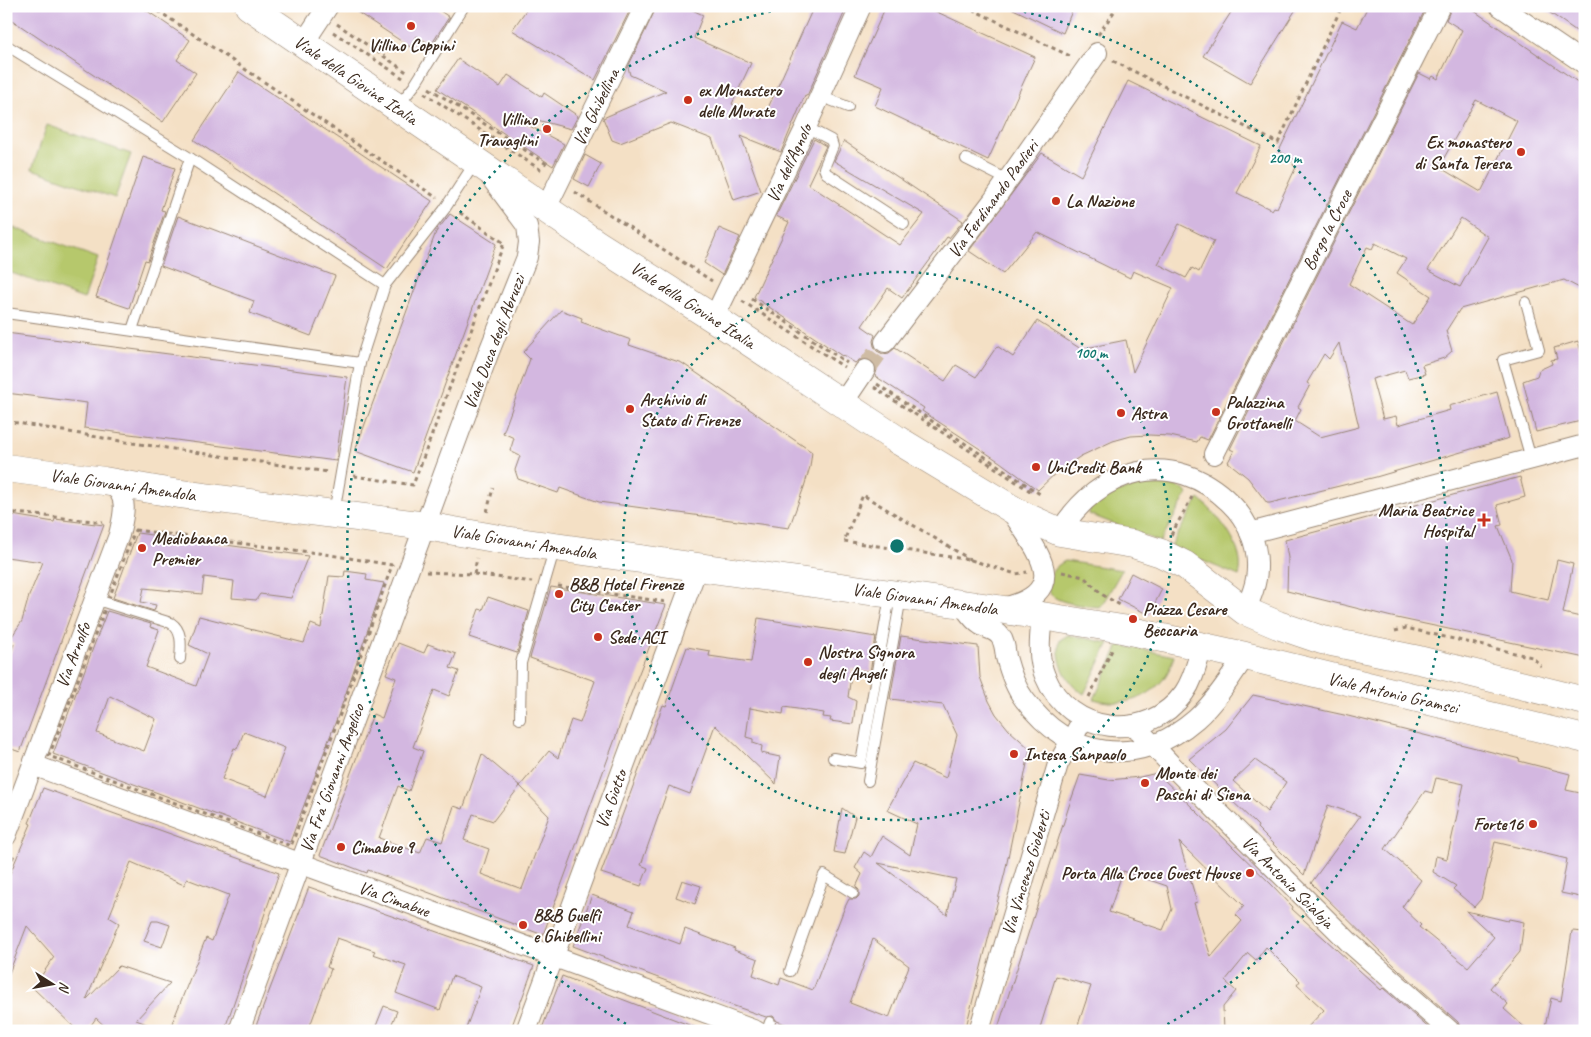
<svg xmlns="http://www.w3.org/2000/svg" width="1591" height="1037" font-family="Caveat,sans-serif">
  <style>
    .green { fill: #b6c86c; stroke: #787945 }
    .building { fill: #d3b7e0; fill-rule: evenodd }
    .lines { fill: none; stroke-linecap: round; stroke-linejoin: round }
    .street-tunnel { stroke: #cfbca4; stroke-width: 20; stroke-dasharray: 20 10; stroke-linecap: butt }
    .lane-casing { stroke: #988572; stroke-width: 12 }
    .street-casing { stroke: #988572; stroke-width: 22 }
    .primary-casing { stroke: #988572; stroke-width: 29 }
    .path { stroke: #988572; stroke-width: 3; stroke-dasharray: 4 4; stroke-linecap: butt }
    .lane { stroke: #fff; stroke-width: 10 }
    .street { stroke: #fff; stroke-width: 20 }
    .primary { stroke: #fff; stroke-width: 28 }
    .ring { fill: none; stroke: #0f766e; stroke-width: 2.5; stroke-dasharray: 2.5 5 }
    .poi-dot { fill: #c8321e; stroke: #fff; stroke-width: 2 }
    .labels { text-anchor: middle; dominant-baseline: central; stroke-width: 4; stroke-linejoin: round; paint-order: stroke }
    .poi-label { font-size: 18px; font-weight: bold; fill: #3b2a1e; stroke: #fff; text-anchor: start }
    .street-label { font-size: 18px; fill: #3b2a1e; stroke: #fff }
    .centre { fill: #0f766e; stroke: #fff; stroke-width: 2.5 }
    .ring-label { font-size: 15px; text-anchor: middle; font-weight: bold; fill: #0f766e; stroke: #fff; stroke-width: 4; stroke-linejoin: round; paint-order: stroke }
  </style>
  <rect width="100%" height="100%" fill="#fff"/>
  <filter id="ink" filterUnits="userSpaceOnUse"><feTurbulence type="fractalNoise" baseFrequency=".02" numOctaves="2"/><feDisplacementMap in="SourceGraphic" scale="10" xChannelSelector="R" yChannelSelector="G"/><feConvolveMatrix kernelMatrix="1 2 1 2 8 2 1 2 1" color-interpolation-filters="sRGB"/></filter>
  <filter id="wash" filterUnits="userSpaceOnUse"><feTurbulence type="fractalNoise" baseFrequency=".0096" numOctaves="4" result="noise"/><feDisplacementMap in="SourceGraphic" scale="20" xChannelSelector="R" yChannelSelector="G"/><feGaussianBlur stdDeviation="1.12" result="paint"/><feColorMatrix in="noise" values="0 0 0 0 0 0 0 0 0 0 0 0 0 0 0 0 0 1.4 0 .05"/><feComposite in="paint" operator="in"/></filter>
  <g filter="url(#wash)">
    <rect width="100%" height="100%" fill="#f4e0c5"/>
    <g class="green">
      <path d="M47,125L131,154L115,198L32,169Z"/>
      <path d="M9,226L98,258L84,299L6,271V234Z"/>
      <path d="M1152,484C1163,485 1181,483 1187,494L1160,542L1089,514L1090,507C1110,494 1128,486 1152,484Z"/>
      <path d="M1199,499C1218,514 1247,550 1239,576L1172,548V544L1197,501Z"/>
      <path d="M1065,561L1122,570L1102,605L1098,607C1084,605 1041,604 1048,581C1051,571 1056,566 1065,561Z"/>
      <path d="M1068,635L1109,643L1084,694C1067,683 1055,661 1060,640Z"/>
      <path d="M1119,645L1174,656C1165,693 1130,710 1094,699Z"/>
    </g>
    <g id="blocks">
      <g class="building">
        <path d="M6,6H140L190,40L177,60L196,73L163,122L6,16Z"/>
        <path d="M348,6H433L449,17L431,45L417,36L410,47Z"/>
        <path d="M529,6H632L595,80L512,30Z"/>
        <path d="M657,6H684L703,15L694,38L751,63L732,104L763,119L814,6H839L846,9L807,96L805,95L781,152L741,136L761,191L734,200L712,139L671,123L620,143L612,140L603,118L666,91L630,75L628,67Z"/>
        <path d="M886,6H924L1035,57L988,160L875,106L883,87L855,75Z"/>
        <path d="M1007,6H1074L1063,33Z"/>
        <path d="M1235,6H1298L1250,83L1203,56Z"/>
        <path d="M1368,6H1427L1208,440L1200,437L1197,442L1170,436L1149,435L1131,436L1113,441L1081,456L1069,464L1060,469L1038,490L1000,462L922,411L924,408L875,376L877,370L876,365L872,360L865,358L859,360L855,363L843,355L842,356L754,297L789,222L776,216L814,139L826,146L808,184L900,245L924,214L834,161L844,141L963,221L949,238L947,237L902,298L888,288L862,326L875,335L873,341L874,346L877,351L883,354L889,353L895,348L945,381L956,365L976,377L997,346L1013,357L1037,321L1081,349L1126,340L1133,372L1173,288L1133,271L1130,278L1037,232L1003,274L969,251L1042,153L1081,176L1128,81L1261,146L1237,193L1272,210L1274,207L1277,208L1296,167L1293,165L1295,160L1279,151L1342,21L1357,28ZM1179,224L1214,241L1199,272L1192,268L1186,278L1158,264Z"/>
        <path d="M1452,6H1467L1585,87V291L1564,280L1460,309L1446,331L1452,351L1444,358L1422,365L1425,374L1408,378L1405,370L1372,379L1383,419L1396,416L1398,425L1450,410L1449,406L1497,392L1509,438L1376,477L1270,503H1267L1248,478L1228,462L1234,451L1230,449L1419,73L1431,79L1433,76L1438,79L1462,30L1446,20ZM1476,100L1517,121L1481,192L1439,167ZM1461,218L1488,237L1460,287L1428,270ZM1375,243L1406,259L1397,273L1431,296L1412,325L1349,284L1367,247L1372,249ZM1339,343L1359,427L1320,437L1295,421L1301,409L1298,407L1310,385L1307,383L1324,354L1329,359Z"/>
        <path d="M1540,6H1585V37Z"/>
        <path d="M458,59L500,87L508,75L542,97L544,93L578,116L571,129L526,117L524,123L564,144L553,166L437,89Z"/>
        <path d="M239,72L432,201L387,269L194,140Z"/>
        <path d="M585,155L601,164L589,187L574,179Z"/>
        <path d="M143,157L175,168L161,210L165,211L148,261L145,260L129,308L96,297Z"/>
        <path d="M450,214L496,244L413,472L355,451L436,232Z"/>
        <path d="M178,216L335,276L311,336L250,313L254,301L161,266Z"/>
        <path d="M719,228L740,237L722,275L704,263Z"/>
        <path d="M561,310L582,318L581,322L631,340L629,345L682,363L812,452L810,467L804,487L789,528L599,502L560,488L558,493L518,479L515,470L520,456L510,451L514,438L503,433L530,359L523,352Z"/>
        <path d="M6,333L347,377L336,461L84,428L87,403L6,393Z"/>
        <path d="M1578,341L1585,365V420L1536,432L1523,381L1537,376L1539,370L1552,364L1551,360L1557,359L1554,348Z"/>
        <path d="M1520,477L1525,497L1497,505L1502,525L1498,526L1512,560L1510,591L1548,600L1557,560L1573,564L1563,613L1585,618V658L1392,617L1287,591L1288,558L1285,540Z"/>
        <path d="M6,514L54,522L55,519L104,525L20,752L6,747V665L14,644L9,641L22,621L29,596L43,562L6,557Z"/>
        <path d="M137,533L166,537L308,556L291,598L260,594L256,600L232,598L234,581L204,577L202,594L144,588L141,602L156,605L154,611L113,598Z"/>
        <path d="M345,571L367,574L366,580L384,583L339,713L290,842L53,754L107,611L151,624L150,627L159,630L146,667L196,686L208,654L189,645L199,616L304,643L311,624L321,628L329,576L344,577ZM110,696L156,719L144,751L97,733ZM244,732L285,748L267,796L222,779L234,748L237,749Z"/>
        <path d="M1131,573L1162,589L1149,615L1118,599Z"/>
        <path d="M551,587L666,605L628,701L614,742L543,935L368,870L367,873L320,855L373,714L382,718L396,678L386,674L398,643L424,653L428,644L456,654L450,668L459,671L449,696L434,690L413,747L423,751L409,791L398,786L379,838L420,853L427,837L442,842L454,806L463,809L482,754L520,786L549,751L558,758L571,720L580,723L595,681L530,658ZM520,786L549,816L522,889L481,874L489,849L464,840L473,814L493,821Z"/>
        <path d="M488,597L529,611L517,653L469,637L479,609L483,610Z"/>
        <path d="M758,618L876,637L870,672L852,669L848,697L856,701L853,724L830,721L831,718L823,717L824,713L784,707L783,714L750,708L746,737L753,739V743L762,746L761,753L780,757L776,784L715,725L690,794L669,786L641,865L648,868L641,886L601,873L663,705L666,706L687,647L710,651L709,656L751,662Z"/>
        <path d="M901,636L978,646L980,677L989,701L996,714L1009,730L1030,749L1005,872L965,1031H803L777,1021L773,1016L766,1017L717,1000L573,946L592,895L634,911L629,925L680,944L685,929L735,948L734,950L758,959L753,975L779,985L781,978L813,990L844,909L849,899H856L859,896V890L856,887L862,874L855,868L864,852L871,857L882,836L910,855L917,824L887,810L913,763L946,778L957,735L943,705L890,699ZM878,863L956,879L947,915ZM873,939L909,966L889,1018L850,1003Z"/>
        <path d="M1253,695L1344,715L1520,759L1519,761L1570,774L1566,790L1585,794V898L1561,893L1567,859L1495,842L1481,899L1474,907L1453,889L1456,886L1433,872L1436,856L1447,859L1464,784L1436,778L1432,793L1425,791L1385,849L1421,880L1402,907L1421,925L1419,927L1468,967L1494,937L1466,911L1508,921L1509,919L1524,922L1520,952L1490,988L1508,1004L1504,1009L1529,1031H1462L1458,1022L1399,970L1311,883L1360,816L1328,805L1304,875L1257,828L1258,826L1189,759L1226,729ZM1255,760L1286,782L1267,812L1233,781Z"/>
        <path d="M1157,773L1272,885L1293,907L1292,909L1381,990L1383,988L1432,1031H1304L1324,1010L1297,985L1300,981L1266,947L1256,960L1248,953L1225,981L1236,991L1223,1007L1224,1031H1076L1091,986L1056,976L1039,1031H997L1069,806L1080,775L1109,780L1140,777ZM1179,842L1244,906L1236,915L1242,921L1211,957L1194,903L1197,902ZM1123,871L1167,886L1172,909L1163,930L1109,912Z"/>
        <path d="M43,788L279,873L224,1031H169L206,938L212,941L229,895L187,879L184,885L131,862L109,917L119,923L86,1000L119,966L170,983L136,1020L160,1029V1031H110L96,1018L87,1031H78L33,988L54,957L27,926L8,976H6V883L31,824L29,823Z"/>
        <path d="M842,808L855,817L845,854L834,852Z"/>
        <path d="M682,880L701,886L695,904L676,897Z"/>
        <path d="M309,887L534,966L510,1031H465L481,987L452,976L440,1010L396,993L406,965L373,954L375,951L337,938L327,967L331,969L308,1031H254Z"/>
        <path d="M152,921H158L170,925L162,947L144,941Z"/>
        <path d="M1572,931L1585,932V1031H1544L1551,998L1561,1001Z"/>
        <path d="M562,976L702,1030V1031H541Z"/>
        <path d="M384,1006L397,1011L389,1031H374Z"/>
      </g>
    </g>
  </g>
  <g filter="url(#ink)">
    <use href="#blocks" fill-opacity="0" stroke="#988572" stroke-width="1"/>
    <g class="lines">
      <path class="street-tunnel" d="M865,370L885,342"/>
      <defs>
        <g id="lane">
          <path d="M6,45L190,158L385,285L360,363L6,313"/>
          <path d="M820,96L848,107"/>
          <path d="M398,106L414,86L464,6"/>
          <path d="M806,127L831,140L833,146L824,168L826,173L904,224"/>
          <path d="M966,159L1008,180"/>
          <path d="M385,285L444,210L476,161"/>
          <path d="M1526,302L1539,350L1503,360L1531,459"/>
          <path d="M132,330L190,158"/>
          <path d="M334,513L360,363"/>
          <path d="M94,599L171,623C183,631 181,646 180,659"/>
          <path d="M520,719L521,663L555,547"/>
          <path d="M833,758L861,763L890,596"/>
          <path d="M868,781L901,597"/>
          <path d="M790,971L824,875L853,893"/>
          <path d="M767,1031L770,1022"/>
        </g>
        <g id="street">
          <path d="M1500,6L1585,64"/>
          <path d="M303,44L328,6"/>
          <path d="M546,208L645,6"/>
          <path d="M714,318L806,127L861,6"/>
          <path d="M885,342L993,201L1097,53"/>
          <path d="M842,404L865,370"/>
          <path d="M1214,454L1440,6"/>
          <path d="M1060,532C1098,467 1174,447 1230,503C1247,519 1258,544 1257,568C1257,583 1251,597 1245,611"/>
          <path d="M1250,533L1585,445"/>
          <path d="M963,605C968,612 973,620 981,625C987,629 995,629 1000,636C1005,642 1005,650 1006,657C1010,672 1015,687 1024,699C1069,760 1138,769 1196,719C1215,702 1231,677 1245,656"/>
          <path d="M1003,608C1076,591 1035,549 1010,509"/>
          <path d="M1042,616C1040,636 1037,657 1045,676C1069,735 1147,744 1184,693C1194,679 1197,662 1202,647"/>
          <path d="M1134,725L1176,770L1350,943L1450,1031"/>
          <path d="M33,765L756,1031"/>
          <path d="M6,836L119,535C122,521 129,501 117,489C114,486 108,483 104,481"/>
          <path d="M239,1031L488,354L527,257L529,242L527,226L492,179"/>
          <path d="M526,1031L697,568"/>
          <path d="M979,1031L1058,764L1083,719"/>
        </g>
        <g id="primary">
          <path d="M249,6L597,244L724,325L896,439L1020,514L1060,532L1133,544L1161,553L1185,565L1245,611L1278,625L1322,640L1419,660L1585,701"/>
          <path d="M6,468L104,481L173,493L426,526L505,540L998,609L1122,629L1245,656L1585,739"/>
        </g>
      </defs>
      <use href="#lane" class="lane-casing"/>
      <use href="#street" class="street-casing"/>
      <use href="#primary" class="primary-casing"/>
      <g class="path">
        <path d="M151,6L437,198"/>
        <path d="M965,6L1072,57"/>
        <path d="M337,24L408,73"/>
        <path d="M333,32L403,78"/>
        <path d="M1098,35L1118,6"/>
        <path d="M1113,61L1278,143L1342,6"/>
        <path d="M429,88L548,165"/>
        <path d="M424,93L544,172"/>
        <path d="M575,192L712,281"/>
        <path d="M752,299L847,363"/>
        <path d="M742,301L844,367"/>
        <path d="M877,384L1040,494"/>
        <path d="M874,387L1033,493"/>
        <path d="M6,421L126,442L328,472"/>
        <path d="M354,476L413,485L504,243L459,212"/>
        <path d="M6,512L103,522"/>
        <path d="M487,512L493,488"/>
        <path d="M135,530L318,553L392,565L342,709L291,846L49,756Z"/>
        <path d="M1171,535L1192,497"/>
        <path d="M971,560L863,495L844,541L971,560L1016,574L1027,572"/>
        <path d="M426,572L474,574L532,582"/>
        <path d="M1062,572L1084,577L1103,595L1120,605"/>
        <path d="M474,574L477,558"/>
        <path d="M558,586L666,602"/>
        <path d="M1395,631L1406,628L1532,657L1541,666"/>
        <path d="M1089,697L1113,648"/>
        <path d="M6,874L15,852"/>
      </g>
      <use href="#lane" class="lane"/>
      <use href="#street" class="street"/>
      <use href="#primary" class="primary"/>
    </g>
  </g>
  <g class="ring">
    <circle cx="897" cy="546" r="274"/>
    <path d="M639 1031A549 549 0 0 1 792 7M1002 7A549 549 0 0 1 1155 1031"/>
  </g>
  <g class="poi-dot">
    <circle cx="411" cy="26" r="5"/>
    <circle cx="688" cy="100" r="5"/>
    <circle cx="547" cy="129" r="5"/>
    <circle cx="1521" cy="152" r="5"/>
    <circle cx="1056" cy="201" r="5"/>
    <circle cx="630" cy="409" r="5"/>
    <circle cx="1216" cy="412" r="5"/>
    <circle cx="1121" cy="413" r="5"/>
    <circle cx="1036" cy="467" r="5"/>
    <path d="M1481.5 512.5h5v5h5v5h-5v5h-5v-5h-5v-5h5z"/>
    <circle cx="142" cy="548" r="5"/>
    <circle cx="559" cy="594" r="5"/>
    <circle cx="1133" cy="619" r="5"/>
    <circle cx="598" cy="637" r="5"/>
    <circle cx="808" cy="662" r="5"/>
    <circle cx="1014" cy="754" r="5"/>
    <circle cx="1145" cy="783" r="5"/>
    <circle cx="1533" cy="824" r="5"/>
    <circle cx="341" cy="847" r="5"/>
    <circle cx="1250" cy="873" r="5"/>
    <circle cx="523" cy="925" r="5"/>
  </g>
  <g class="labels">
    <g class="poi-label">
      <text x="411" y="45" text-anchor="middle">Villino Coppini</text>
      <text x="698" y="90">ex Monastero<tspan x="698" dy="21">delle Murate</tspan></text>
      <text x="537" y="119" text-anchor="end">Villino<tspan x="537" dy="21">Travaglini</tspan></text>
      <text x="1511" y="142" text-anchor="end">Ex monastero<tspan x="1511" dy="21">di Santa Teresa</tspan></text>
      <text x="1066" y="201">La Nazione</text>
      <text x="640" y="399">Archivio di<tspan x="640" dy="21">Stato di Firenze</tspan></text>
      <text x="1226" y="402">Palazzina<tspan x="1226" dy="21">Grottanelli</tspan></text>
      <text x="1131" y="413">Astra</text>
      <text x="1046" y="467">UniCredit Bank</text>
      <text x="1473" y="510" text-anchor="end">Maria Beatrice<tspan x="1473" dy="21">Hospital</tspan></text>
      <text x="152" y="538">Mediobanca<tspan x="152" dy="21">Premier</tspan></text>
      <text x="569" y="584">B&amp;B Hotel Firenze<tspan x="569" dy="21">City Center</tspan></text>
      <text x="1143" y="609">Piazza Cesare<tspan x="1143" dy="21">Beccaria</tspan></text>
      <text x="608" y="637">Sede ACI</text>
      <text x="818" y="652">Nostra Signora<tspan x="818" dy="21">degli Angeli</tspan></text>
      <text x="1024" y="754">Intesa Sanpaolo</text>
      <text x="1155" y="773">Monte dei<tspan x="1155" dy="21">Paschi di Siena</tspan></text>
      <text x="1523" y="824" text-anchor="end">Forte16</text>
      <text x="351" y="847">Cimabue 9</text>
      <text x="1240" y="873" text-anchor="end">Porta Alla Croce Guest House</text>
      <text x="533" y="915">B&amp;B Guelfi<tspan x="533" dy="21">e Ghibellini</tspan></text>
    </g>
    <g class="street-label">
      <text transform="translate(356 80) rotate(34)">Viale della Giovine Italia</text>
      <text transform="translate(596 107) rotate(-64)">Via Ghibellina</text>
      <text transform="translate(789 163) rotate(-65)">Via dell'Agnolo</text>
      <text transform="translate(993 199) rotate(-54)">Via Ferdinando Paolieri</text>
      <text transform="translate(1327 230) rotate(-63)">Borgo la Croce</text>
      <text transform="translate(693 305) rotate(33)">Viale della Giovine Italia</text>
      <text transform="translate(494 342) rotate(-69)">Viale Duca degli Abruzzi</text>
      <text transform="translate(123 485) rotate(8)">Viale Giovanni Amendola</text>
      <text transform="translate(524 542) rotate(9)">Viale Giovanni Amendola</text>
      <text transform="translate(925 599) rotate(8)">Viale Giovanni Amendola</text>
      <text transform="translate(73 655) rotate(-69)">Via Arnolfo</text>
      <text transform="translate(1393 693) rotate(13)">Viale Antonio Gramsci</text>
      <text transform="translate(332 778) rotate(-70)">Via Fra' Giovanni Angelico</text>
      <text transform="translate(611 799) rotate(-70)">Via Giotto</text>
      <text transform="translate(1026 873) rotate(-73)">Via Vincenzo Gioberti</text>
      <text transform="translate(1288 882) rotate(45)">Via Antonio Scialoja</text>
      <text transform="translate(394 899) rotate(20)">Via Cimabue</text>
    </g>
  </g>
  <circle cx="897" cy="546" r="8" class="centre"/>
  <g class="ring-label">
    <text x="1285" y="163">200 m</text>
    <text x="1091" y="358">100 m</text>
  </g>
  <rect width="1591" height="1037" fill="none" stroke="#fff" stroke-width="25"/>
  <g transform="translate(52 984) rotate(101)" stroke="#ffffff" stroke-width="4" paint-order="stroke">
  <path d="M0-4L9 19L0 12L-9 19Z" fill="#3b2a1e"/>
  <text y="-8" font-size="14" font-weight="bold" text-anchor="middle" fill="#3b2a1e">N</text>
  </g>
</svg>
